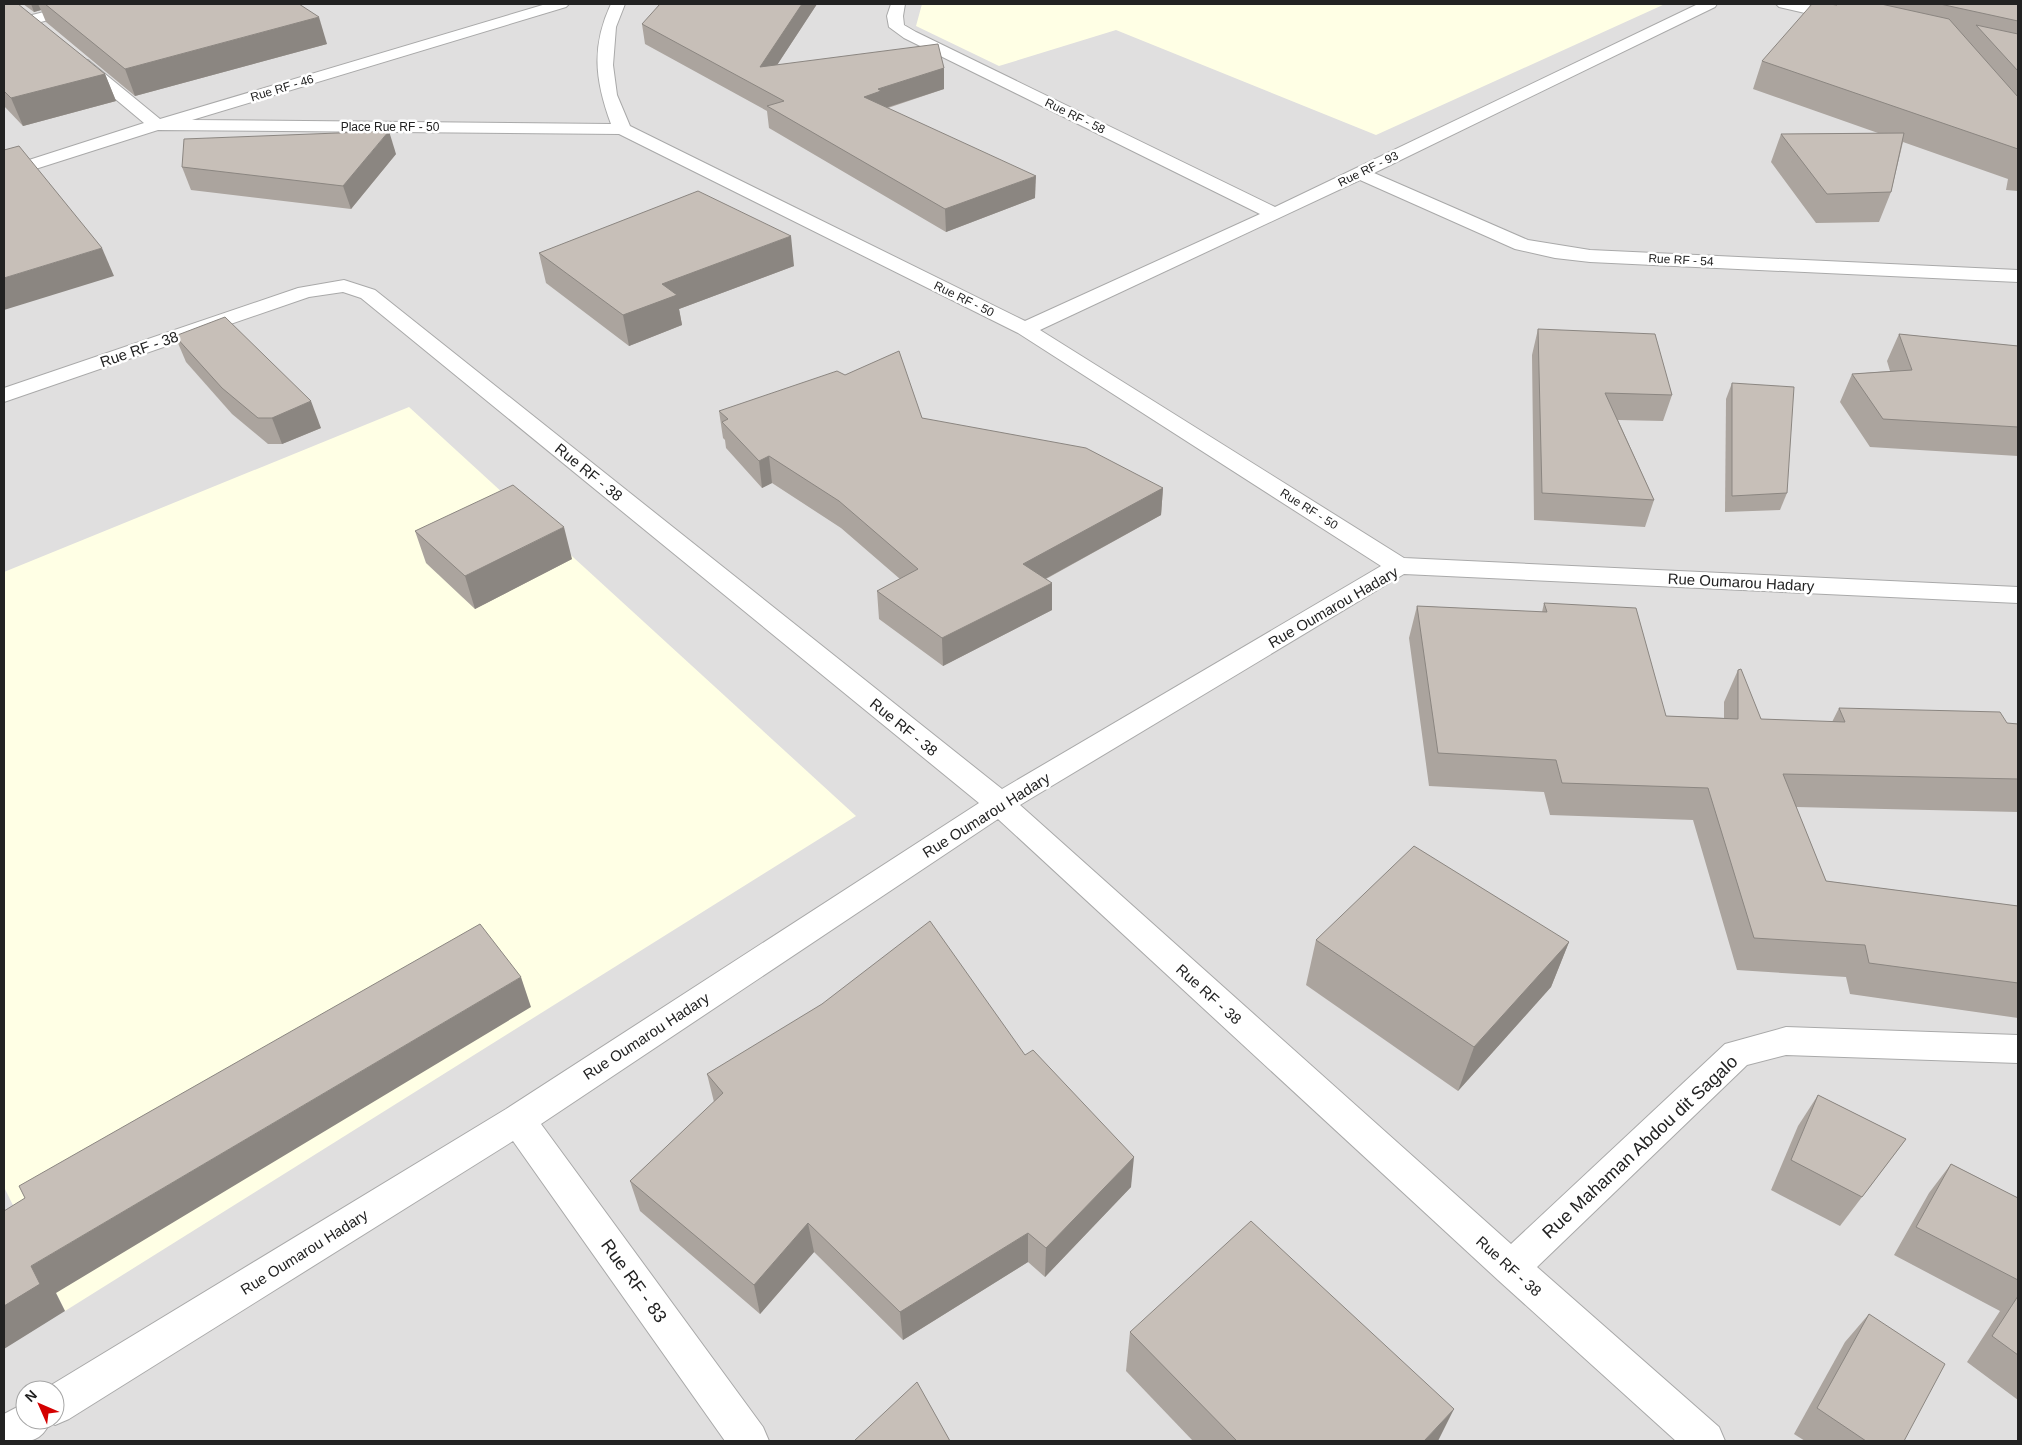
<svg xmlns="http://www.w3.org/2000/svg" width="2022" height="1445" font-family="Helvetica,sans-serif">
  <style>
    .residential { fill: #e0dfdf; fill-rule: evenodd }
    .education { fill: #ffffe5 }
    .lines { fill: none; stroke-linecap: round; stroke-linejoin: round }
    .minor-casing { stroke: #a9a9a9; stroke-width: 2 }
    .minor { fill: #fff; fill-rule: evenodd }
    .wall { fill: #aba49e }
    .shaded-wall { fill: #8b8681 }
    .building { fill: #c7bfb8; stroke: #8b8681 }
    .labels { text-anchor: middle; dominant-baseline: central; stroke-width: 5; stroke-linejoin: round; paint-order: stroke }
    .far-street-label { font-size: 12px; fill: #222; stroke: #fff }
    .street-label { font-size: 15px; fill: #222; stroke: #fff }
    .near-street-label { font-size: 18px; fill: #222; stroke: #fff }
  </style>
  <rect width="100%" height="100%" fill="#f2efe9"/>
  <path class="residential" d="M4,4H2018V1441H4ZM25,1390H55V1420H25Z"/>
  <g class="education">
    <path d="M922,4H1665L1376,135L1116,30L999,66L916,26Z"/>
    <path d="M409,407L856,816L65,1311L4,1187V572Z"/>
  </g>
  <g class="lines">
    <defs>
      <g id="minor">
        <path d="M76,4H102L99,7L29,25L24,23L21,20L24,17Z"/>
        <path d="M546,4H569L566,7L192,120L611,124C595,80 591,47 611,4H625L616,27L613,65L617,95L630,126L1025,321L1260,214L904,38L889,27L887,16L891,4H905L903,16L904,25L916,32L1275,207L1698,4H1717L1715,7L1374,173L1528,240L1590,250L2018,270V282L1590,262L1555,258L1515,249L1360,180L1040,330L1404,558L2018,587V603L1404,574L1020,805L1511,1244L1725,1044L1786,1027L2018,1035V1063L1786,1055L1747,1065L1537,1267L1719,1427L1725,1441H1676L1498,1280L998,819L541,1124L763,1427L769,1441H725L513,1141L69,1419L55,1425L50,1422C40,1445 26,1441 4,1441V1414L25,1403V1420H55V1390H43L506,1109L979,803L361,298L343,292L309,297L4,402V388L298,288L344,280L375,290L1002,789L1381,566L1018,333L619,134L158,130L4,179V168L144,123L76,66L74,63L76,60H88L160,119Z"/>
        <path d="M1776,4H1804L1849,14L1852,17L1849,20L1844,22L1779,7Z"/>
      </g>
    </defs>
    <use href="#minor" class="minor-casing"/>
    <use href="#minor" class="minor"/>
  </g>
  <g class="wall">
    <path d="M4,4L105,74L116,101L23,126L4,106Z"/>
    <path d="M23,4H299L327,44L135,96L46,22L41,10L34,12Z"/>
    <path d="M817,4L777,65L944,68V89L888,108L1035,198L946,232L769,128L767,111L645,44L642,24Z"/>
    <path d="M1836,4H2018V191L2006,190L2008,179L1903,142L1891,192L1879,222L1816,223L1771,162L1781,134L1878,133L1753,89L1762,61L1835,5Z"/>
    <path d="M396,154L351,209L191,190L182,167Z"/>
    <path d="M539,253L794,266L679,309L682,325L629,346L546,283Z"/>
    <path d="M1538,329L1672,395L1663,421L1618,420L1654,500L1645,527L1534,520L1532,355Z"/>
    <path d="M1899,334L2018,346V456L1870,447L1840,402L1852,374L1890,371L1887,361Z"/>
    <path d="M175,336L321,428L282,444H268L232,414L186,362Z"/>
    <path d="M1732,383L1787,493L1780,510L1725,512L1726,399Z"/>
    <path d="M719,411L922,418L1163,488L1161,515L1046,579L1052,583V610L943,666L879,619L877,591L900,579L841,528L772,483L762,488L726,448L725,440L723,438Z"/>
    <path d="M415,531L572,559L475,609L426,563Z"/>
    <path d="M1544,603L1666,716L1724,718V702L1738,670L1761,719L1832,722L1839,708L2018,724V812L1796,807L1826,881L2018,906V1018L1850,994L1846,977L1737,970L1693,820L1550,815L1544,792L1429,786L1409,638L1417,606L1542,612Z"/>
    <path d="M1316,940L1569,942L1551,987L1458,1091L1306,985Z"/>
    <path d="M1025,1055L1131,1187L1045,1277L1028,1262L903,1340L814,1252L760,1314L640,1211L630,1181L714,1102L707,1074Z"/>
    <path d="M1818,1095L1906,1139L1840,1226L1771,1190L1798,1126Z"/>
    <path d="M1951,1164L2018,1198V1400L1967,1362L2000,1311L1894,1255L1929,1193Z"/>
    <path d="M1869,1314L1904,1441H1805L1794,1434L1845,1342Z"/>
    <path d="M1130,1332L1438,1441H1193L1126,1371Z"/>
  </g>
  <g class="shaded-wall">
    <path d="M31,4H38L41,10L34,12Z"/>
    <path d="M802,4H817L762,88L760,67Z"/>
    <path d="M319,17L327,44L135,96L125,69Z"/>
    <path d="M944,68V89L882,109L864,97L878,89Z"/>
    <path d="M105,74L116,101L23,126L11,98Z"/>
    <path d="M389,131L396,154L351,209L343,186Z"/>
    <path d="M1036,176L1035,198L946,232L945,209Z"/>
    <path d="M791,236L794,266L679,309L682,325L629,346L623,315L662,284Z"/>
    <path d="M102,248L114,276L4,310V278Z"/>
    <path d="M311,401L321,428L282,444L272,418Z"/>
    <path d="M769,456L772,483L762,488L759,461Z"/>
    <path d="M1163,488L1161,515L1023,591V564Z"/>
    <path d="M564,527L572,559L475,609L465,576Z"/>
    <path d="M1052,583V610L943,666L942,638Z"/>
    <path d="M1569,942L1551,987L1458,1091L1474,1047Z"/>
    <path d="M521,977L531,1007L56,1293L65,1311L4,1349V1306L31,1266Z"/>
    <path d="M1134,1157L1131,1187L1045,1277L1046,1248Z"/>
    <path d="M808,1223L814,1252L760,1314L754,1285Z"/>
    <path d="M1028,1233V1262L903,1340L900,1312Z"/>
    <path d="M1454,1409L1438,1441H1424Z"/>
  </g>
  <g class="building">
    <path d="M4,4H18L105,74L11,98L4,91Z"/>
    <path d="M45,4H299L319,17L125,69Z"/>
    <path d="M660,4H802L760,67L938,44L944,68L878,89L881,91L864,97L1036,176L945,209L767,106L784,101L642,24Z"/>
    <path d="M1812,4H1829L1837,5V4H1881L1949,19L2018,97V149L1762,61Z"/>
    <path d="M1940,4H2018V21Z"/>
    <path d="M1976,25L2018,34V71Z"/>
    <path d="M389,131L343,186L182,167L184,139Z"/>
    <path d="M1904,133L1891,192L1827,194L1781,134Z"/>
    <path d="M19,146L102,248L4,278V150Z"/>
    <path d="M698,191L791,236L662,284L677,295L623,315L539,253Z"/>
    <path d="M225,317L311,401L272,418H258L222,388L175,336Z"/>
    <path d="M1538,329L1655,334L1672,395L1605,393L1654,500L1542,493Z"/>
    <path d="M1899,334L2018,346V427L1883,419L1852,374L1912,370Z"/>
    <path d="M899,351L922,418L1086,448L1163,488L1023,564L1052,583L942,638L877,591L918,569L839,501L769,456L759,461L722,422L728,419L719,411L837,371L845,375Z"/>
    <path d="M1732,383L1794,387L1787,493L1732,496Z"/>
    <path d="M513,485L564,527L465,576L415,531Z"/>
    <path d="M1544,603L1636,608L1666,716L1738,719V670L1741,669L1761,719L1845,722L1839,708L2000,712L2007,723L2018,724V779L1783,774L1826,881L2018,906V983L1869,963L1865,945L1754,938L1708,788L1562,783L1556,760L1438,753L1417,606L1547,612Z"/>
    <path d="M1414,846L1569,942L1474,1047L1316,940Z"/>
    <path d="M930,921L1025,1055L1033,1050L1134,1157L1046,1248L1028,1233L900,1312L808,1223L754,1285L630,1181L723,1093L707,1074L822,1004Z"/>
    <path d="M480,924L521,977L31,1266L40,1284L4,1306V1211L25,1198L19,1186Z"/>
    <path d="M1818,1095L1906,1139L1862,1197L1791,1160Z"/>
    <path d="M1951,1164L2018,1198V1280L1916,1227Z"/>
    <path d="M1251,1221L1454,1409L1424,1441H1237L1130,1332Z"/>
    <path d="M2018,1296V1355L1992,1336Z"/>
    <path d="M1869,1314L1945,1364L1904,1441H1866L1817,1408Z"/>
    <path d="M917,1382L950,1441H854Z"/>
  </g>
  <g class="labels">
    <g class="far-street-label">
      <text transform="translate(282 88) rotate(-17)">Rue RF - 46</text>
      <text transform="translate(1075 116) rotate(26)">Rue RF - 58</text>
      <text x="390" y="127">Place Rue RF - 50</text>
      <text transform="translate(1368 169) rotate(-26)">Rue RF - 93</text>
      <text transform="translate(1681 260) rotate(3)">Rue RF - 54</text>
      <text transform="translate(964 299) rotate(26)">Rue RF - 50</text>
      <text transform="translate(1309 509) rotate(32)">Rue RF - 50</text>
    </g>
    <g class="street-label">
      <text transform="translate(139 349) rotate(-19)">Rue RF - 38</text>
      <text transform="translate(589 472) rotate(39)">Rue RF - 38</text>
      <text transform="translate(1741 582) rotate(3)">Rue Oumarou Hadary</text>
      <text transform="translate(1333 607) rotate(-30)">Rue Oumarou Hadary</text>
      <text transform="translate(904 727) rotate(39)">Rue RF - 38</text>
      <text transform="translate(986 815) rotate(-32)">Rue Oumarou Hadary</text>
      <text transform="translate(1209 994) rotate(42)">Rue RF - 38</text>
      <text transform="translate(646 1036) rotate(-33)">Rue Oumarou Hadary</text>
      <text transform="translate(304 1252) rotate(-32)">Rue Oumarou Hadary</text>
      <text transform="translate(1509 1266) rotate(42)">Rue RF - 38</text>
    </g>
    <g class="near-street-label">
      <text transform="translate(1640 1147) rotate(-43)">Rue Mahaman Abdou dit Sagalo</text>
      <text transform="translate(634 1281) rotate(54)">Rue RF - 83</text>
    </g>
  </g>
  <rect width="2022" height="1445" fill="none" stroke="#222222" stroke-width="10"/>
  <g transform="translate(40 1405) rotate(315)"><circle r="24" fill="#ffffff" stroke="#a7a7a7"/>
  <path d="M0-4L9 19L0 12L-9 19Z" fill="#d40000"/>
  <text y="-8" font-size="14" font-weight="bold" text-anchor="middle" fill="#222222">N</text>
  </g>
</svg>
